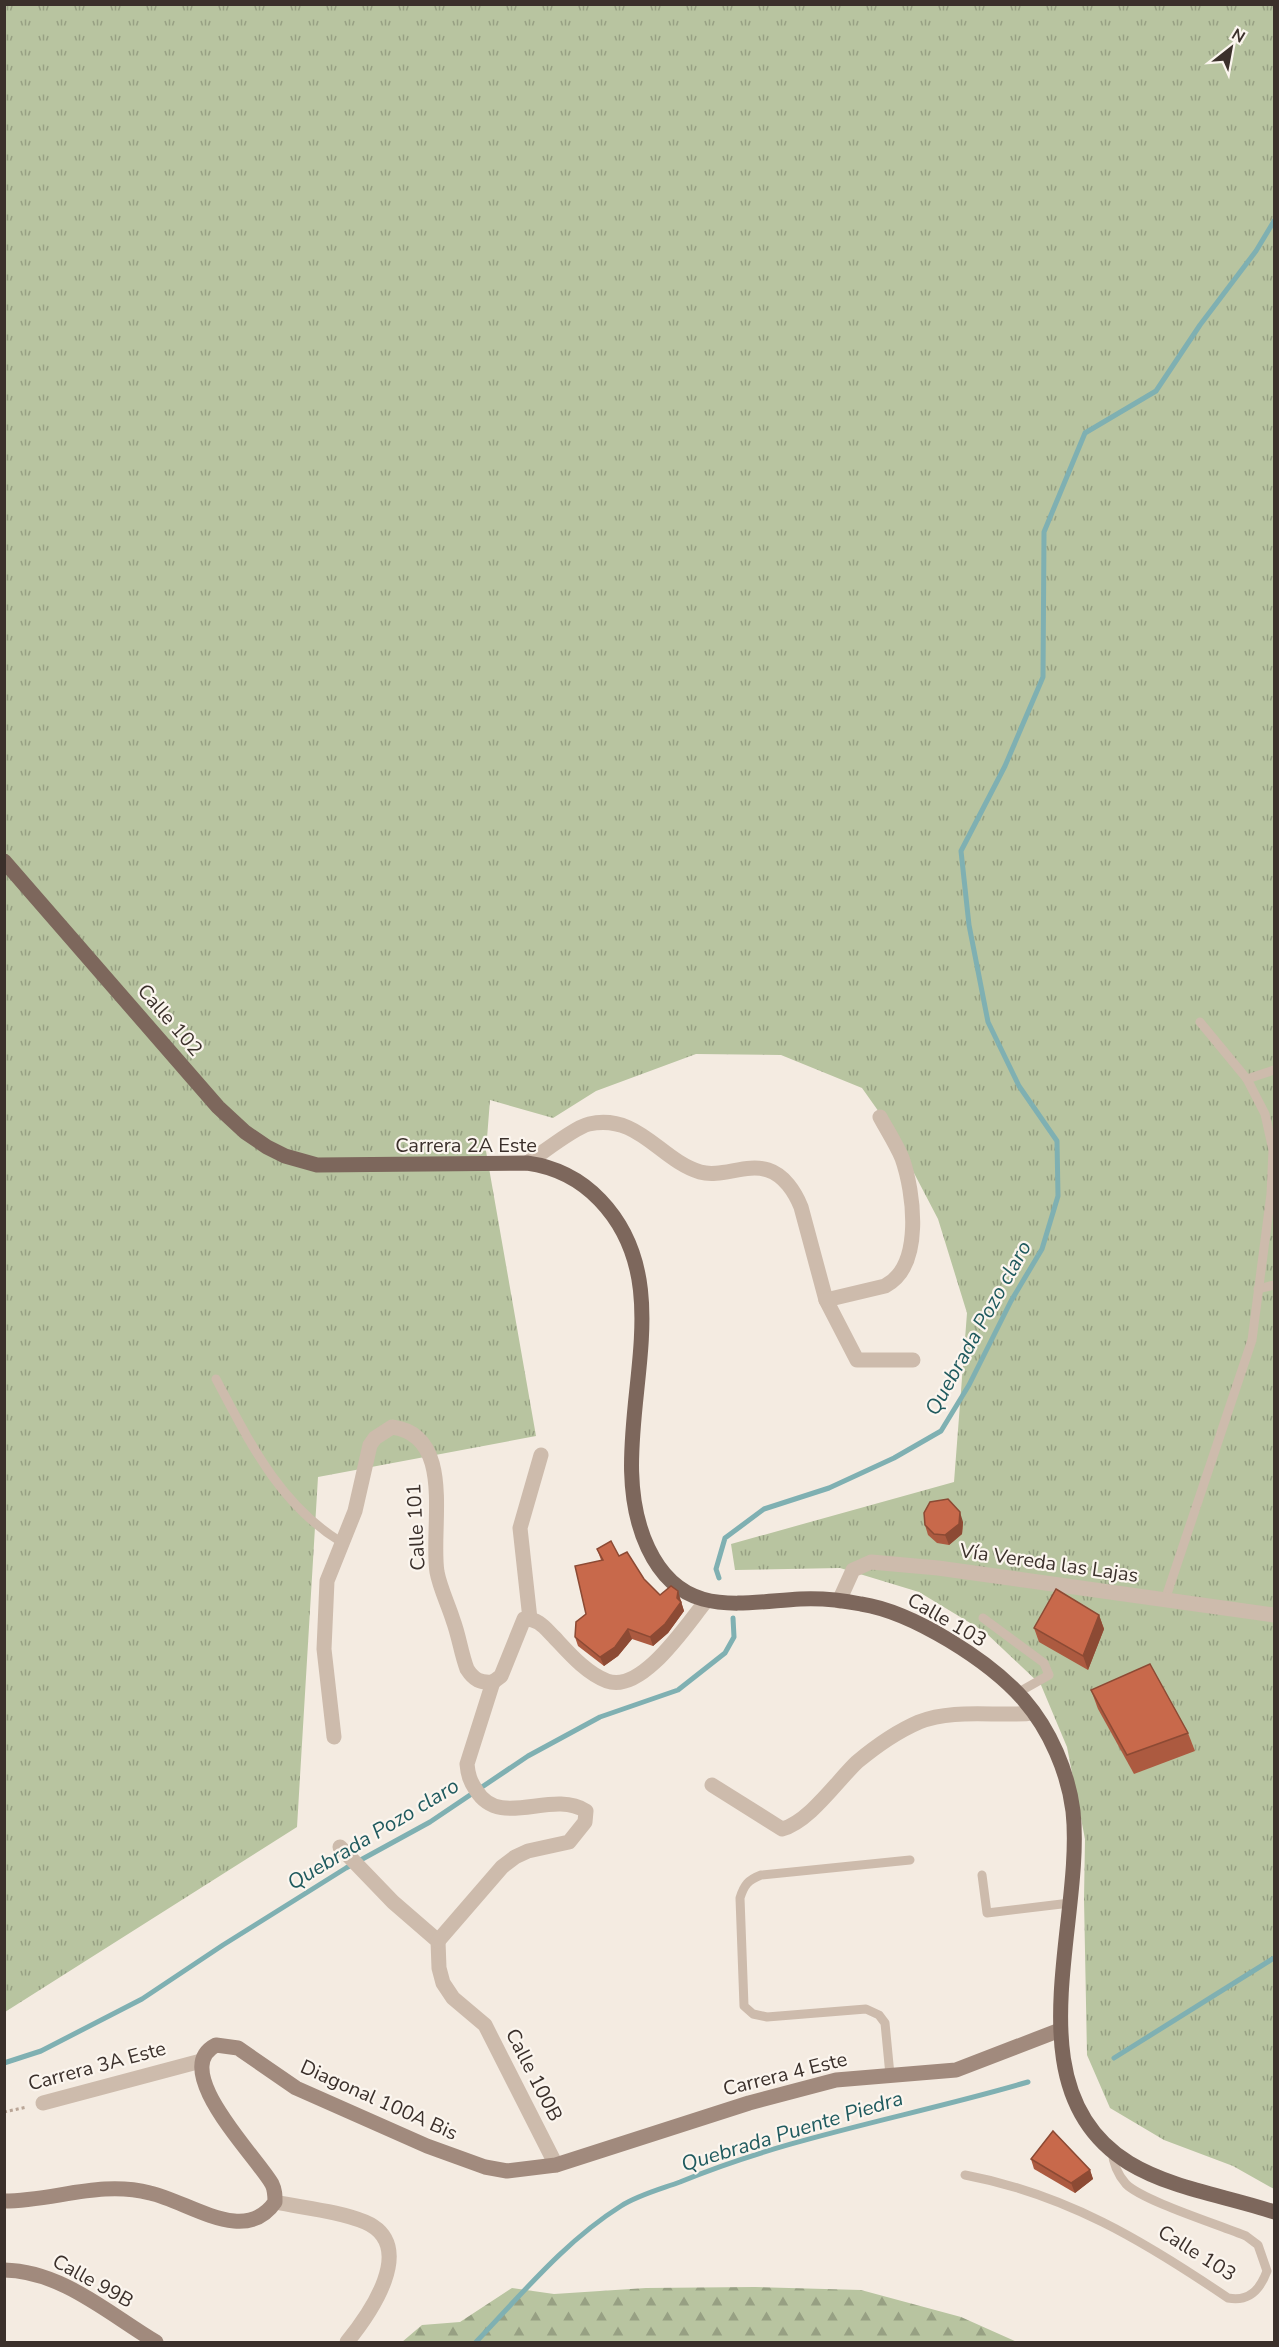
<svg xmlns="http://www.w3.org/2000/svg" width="1279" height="2347" font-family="'Nunito Sans',sans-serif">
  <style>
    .forest { fill: url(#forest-firs) }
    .park { fill: url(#park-tufts) }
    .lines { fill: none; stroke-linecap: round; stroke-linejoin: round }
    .stream { stroke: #7fb0b2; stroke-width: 5 }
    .path { stroke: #b9a596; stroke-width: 3; stroke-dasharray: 3 3; stroke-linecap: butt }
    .lane { stroke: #cdbbac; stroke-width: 9 }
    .street { stroke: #cdbbac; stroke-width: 15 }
    .secondary { stroke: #a18a7d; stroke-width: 15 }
    .primary { stroke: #7d675c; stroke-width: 15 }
    .wall { fill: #ac5a40 }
    .shaded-wall { fill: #8c4a34 }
    .building { fill: #c8694b; stroke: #8c4a34; stroke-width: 1.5 }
    .labels { text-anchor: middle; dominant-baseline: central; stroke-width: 4.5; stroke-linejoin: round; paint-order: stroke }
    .street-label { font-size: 20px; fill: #3b302b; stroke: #fbf5ee }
    .water-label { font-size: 21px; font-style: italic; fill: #1f5a5e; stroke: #fbf5ee }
  </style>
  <defs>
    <pattern id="forest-firs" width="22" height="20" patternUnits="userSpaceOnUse" patternTransform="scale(1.5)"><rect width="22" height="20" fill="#b8c4a0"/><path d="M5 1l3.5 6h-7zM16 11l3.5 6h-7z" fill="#97a083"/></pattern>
    <pattern id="park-tufts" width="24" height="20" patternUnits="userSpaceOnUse" patternTransform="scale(1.5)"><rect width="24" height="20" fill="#b8c4a0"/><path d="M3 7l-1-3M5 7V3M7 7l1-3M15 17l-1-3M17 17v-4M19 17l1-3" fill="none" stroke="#97a083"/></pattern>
  </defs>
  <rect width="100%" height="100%" fill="#f4ebe1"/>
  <path class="forest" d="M755,2287L861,2290L961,2317L1017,2342H402L422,2325L460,2322L512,2288L554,2294L646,2288Z"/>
  <path class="park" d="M5,5H1274V2189L1233,2166L1164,2140L1110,2108L1087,2055L1084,1899L1085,1839L1067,1747L1041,1685L985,1632L919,1592L840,1568L735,1570L731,1544L954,1482L967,1313L938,1219L891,1129L862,1088L781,1055L696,1054L596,1091L553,1118L490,1100L486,1151L536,1436L318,1477L297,1827L5,2012Z"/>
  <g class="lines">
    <g class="stream">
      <path d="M719,1578L716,1569L725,1538L764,1509L829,1488L894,1458L941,1431L969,1385L1011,1301L1042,1249L1058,1196L1057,1141L1019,1086L988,1022L969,925L961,851L1005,766L1043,677L1044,532L1085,433L1156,391L1200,325L1256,251L1274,221"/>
      <path d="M1114,2058L1274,1958"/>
      <path d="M4,2063L41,2051L142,1999L223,1945L346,1868L430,1822L528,1756L600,1717L678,1690L725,1653L734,1637L733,1618"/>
      <path d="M476,2342C521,2295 565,2241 621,2206C638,2195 661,2189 680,2182C791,2136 913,2116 1028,2082"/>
    </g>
    <path class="path" d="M4,2112L27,2107"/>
    <g class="lane">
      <path d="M1247,1079L1274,1070"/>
      <path d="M1258,1289L1274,1285"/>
      <path d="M216,1379C249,1441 279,1504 341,1542"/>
      <path d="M1165,1600L1252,1340L1271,1194L1273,1150L1265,1114L1247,1079L1200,1022"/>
      <path d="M983,1618L1044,1663L1049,1675L1017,1693"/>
      <path d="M982,1875L987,1913L1070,1903"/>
      <path d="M890,2075L885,2023L879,2015L866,2009L767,2017L753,2014L744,2006L740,1898C744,1885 748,1880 761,1875L910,1860"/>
      <path d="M965,2175C1066,2194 1144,2241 1228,2298C1249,2302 1260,2290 1267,2271L1258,2245L1246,2236C1220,2225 1143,2201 1126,2184C1117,2174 1113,2163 1112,2150"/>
    </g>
    <g class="street">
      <path d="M527,1163C541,1154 575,1127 589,1124C638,1113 660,1160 700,1172C721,1178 746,1163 768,1170C784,1175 795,1192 801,1207L826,1300L857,1360H913"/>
      <path d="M826,1300L885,1286C924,1266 914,1192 902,1158C896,1144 887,1130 880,1117"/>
      <path d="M839,1601L853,1570L871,1562L938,1568L1274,1615"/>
      <path d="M530,1619L520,1528L541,1455"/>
      <path d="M493,1682L501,1676L524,1619C538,1618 545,1628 554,1637C569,1653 586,1673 607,1681C642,1694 687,1624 706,1601"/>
      <path d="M334,1737L324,1649L327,1581L355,1511L370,1445L375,1438L392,1427C456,1435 430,1528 437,1572C440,1588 448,1604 453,1620C459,1636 461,1653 467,1669C474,1680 480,1683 493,1682"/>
      <path d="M712,1785L782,1829C809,1822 837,1781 857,1762C875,1747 898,1731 919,1722C954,1708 997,1717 1034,1713"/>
      <path d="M340,1847L393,1902L438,1941L439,1968L443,1983L453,1998L485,2025L556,2165"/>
      <path d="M438,1941L502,1867L515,1857L528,1851L569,1842L585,1822L586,1811C551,1789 500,1830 476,1790C470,1781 468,1775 467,1764L493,1682"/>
      <path d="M43,2103L201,2061"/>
      <path d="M275,2202C304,2208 338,2211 365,2222C419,2245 369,2315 347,2342"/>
    </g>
    <g class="secondary">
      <path d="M4,2201C54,2201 100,2180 150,2193C190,2202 245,2246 275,2202C275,2195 275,2190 272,2184C257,2157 168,2070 216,2045L238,2048L296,2088L427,2146L485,2167L507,2171L556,2165L749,2103L836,2080L956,2070L1060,2030"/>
      <path d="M4,2270C62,2271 109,2314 156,2342"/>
    </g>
    <path class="primary" d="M4,861L218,1107L245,1132L267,1147L285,1156L317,1165L527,1163C556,1167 580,1179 600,1200C692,1296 596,1438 648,1548C681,1618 736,1603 800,1599C820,1598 841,1600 861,1604C913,1612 990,1661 1024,1700C1050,1730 1068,1772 1073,1811C1085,1922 1010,2090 1129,2163C1172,2189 1227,2196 1274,2212"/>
  </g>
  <g class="wall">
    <path d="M963,1522L962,1534L949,1545L937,1543L928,1535L925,1525Z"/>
    <path d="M597,1549L619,1556L660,1595L681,1600V1602L684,1611L668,1633L653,1646L632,1639L618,1656L604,1666L578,1646L575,1637L586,1614L601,1560Z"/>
    <path d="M1099,1615L1104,1629L1088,1670L1039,1642L1034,1628Z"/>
    <path d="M1091,1690L1188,1733L1195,1751L1134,1774L1098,1709Z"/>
    <path d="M1031,2159L1090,2170L1093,2179L1075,2193L1034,2169Z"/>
  </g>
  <g class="shaded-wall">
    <path d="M960,1512L963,1522L962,1534L949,1545L945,1535Z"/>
    <path d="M678,1591L684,1611L668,1633L653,1646L650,1637L677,1598Z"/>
    <path d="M1099,1615L1104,1629L1088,1670L1083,1656Z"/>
    <path d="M628,1629L632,1639L618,1656L604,1666L600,1657Z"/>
    <path d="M1090,2170L1093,2179L1075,2193L1071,2183Z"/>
  </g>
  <g class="building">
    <path d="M948,1499L960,1512L959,1524L945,1535L934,1534L925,1525L924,1513L930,1502Z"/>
    <path d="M611,1541L619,1556L627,1552L644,1579L660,1595L671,1586L678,1591L677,1598L681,1602L665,1624L650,1637L628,1629L615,1647L600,1657L575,1637L576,1622L586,1614L575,1566L603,1560L597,1549Z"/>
    <path d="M1056,1589L1099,1615L1083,1656L1034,1628Z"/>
    <path d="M1150,1664L1188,1733L1127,1755L1091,1690Z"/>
    <path d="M1053,2131L1090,2170L1071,2183L1031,2159Z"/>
  </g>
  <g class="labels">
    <g class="street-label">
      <text transform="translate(170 1020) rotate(49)">Calle 102</text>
      <text x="466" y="1145">Carrera 2A Este</text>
      <text transform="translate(416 1527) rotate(-93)">Calle 101</text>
      <text transform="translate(1049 1563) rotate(8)">Vía Vereda las Lajas</text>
      <text transform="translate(947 1620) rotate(30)">Calle 103</text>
      <text transform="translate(97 2066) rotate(-15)">Carrera 3A Este</text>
      <text transform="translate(785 2074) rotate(-14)">Carrera 4 Este</text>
      <text transform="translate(534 2075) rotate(63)">Calle 100B</text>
      <text transform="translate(379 2100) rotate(24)">Diagonal 100A Bis</text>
      <text transform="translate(1197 2253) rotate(32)">Calle 103</text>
      <text transform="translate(93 2281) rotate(29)">Calle 99B</text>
    </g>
    <g class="water-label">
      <text transform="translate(978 1328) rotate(-61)">Quebrada Pozo claro</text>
      <text transform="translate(373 1834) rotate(-31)">Quebrada Pozo claro</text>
      <text transform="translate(792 2131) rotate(-17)">Quebrada Puente Piedra</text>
    </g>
  </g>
  <rect width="1279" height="2347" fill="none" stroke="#3b302b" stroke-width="12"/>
  <g transform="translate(1231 48) rotate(31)" stroke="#fbf5ee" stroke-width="4.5" paint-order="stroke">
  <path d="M0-4.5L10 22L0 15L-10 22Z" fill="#3b302b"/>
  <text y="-9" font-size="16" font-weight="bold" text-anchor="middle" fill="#3b302b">N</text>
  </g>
</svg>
